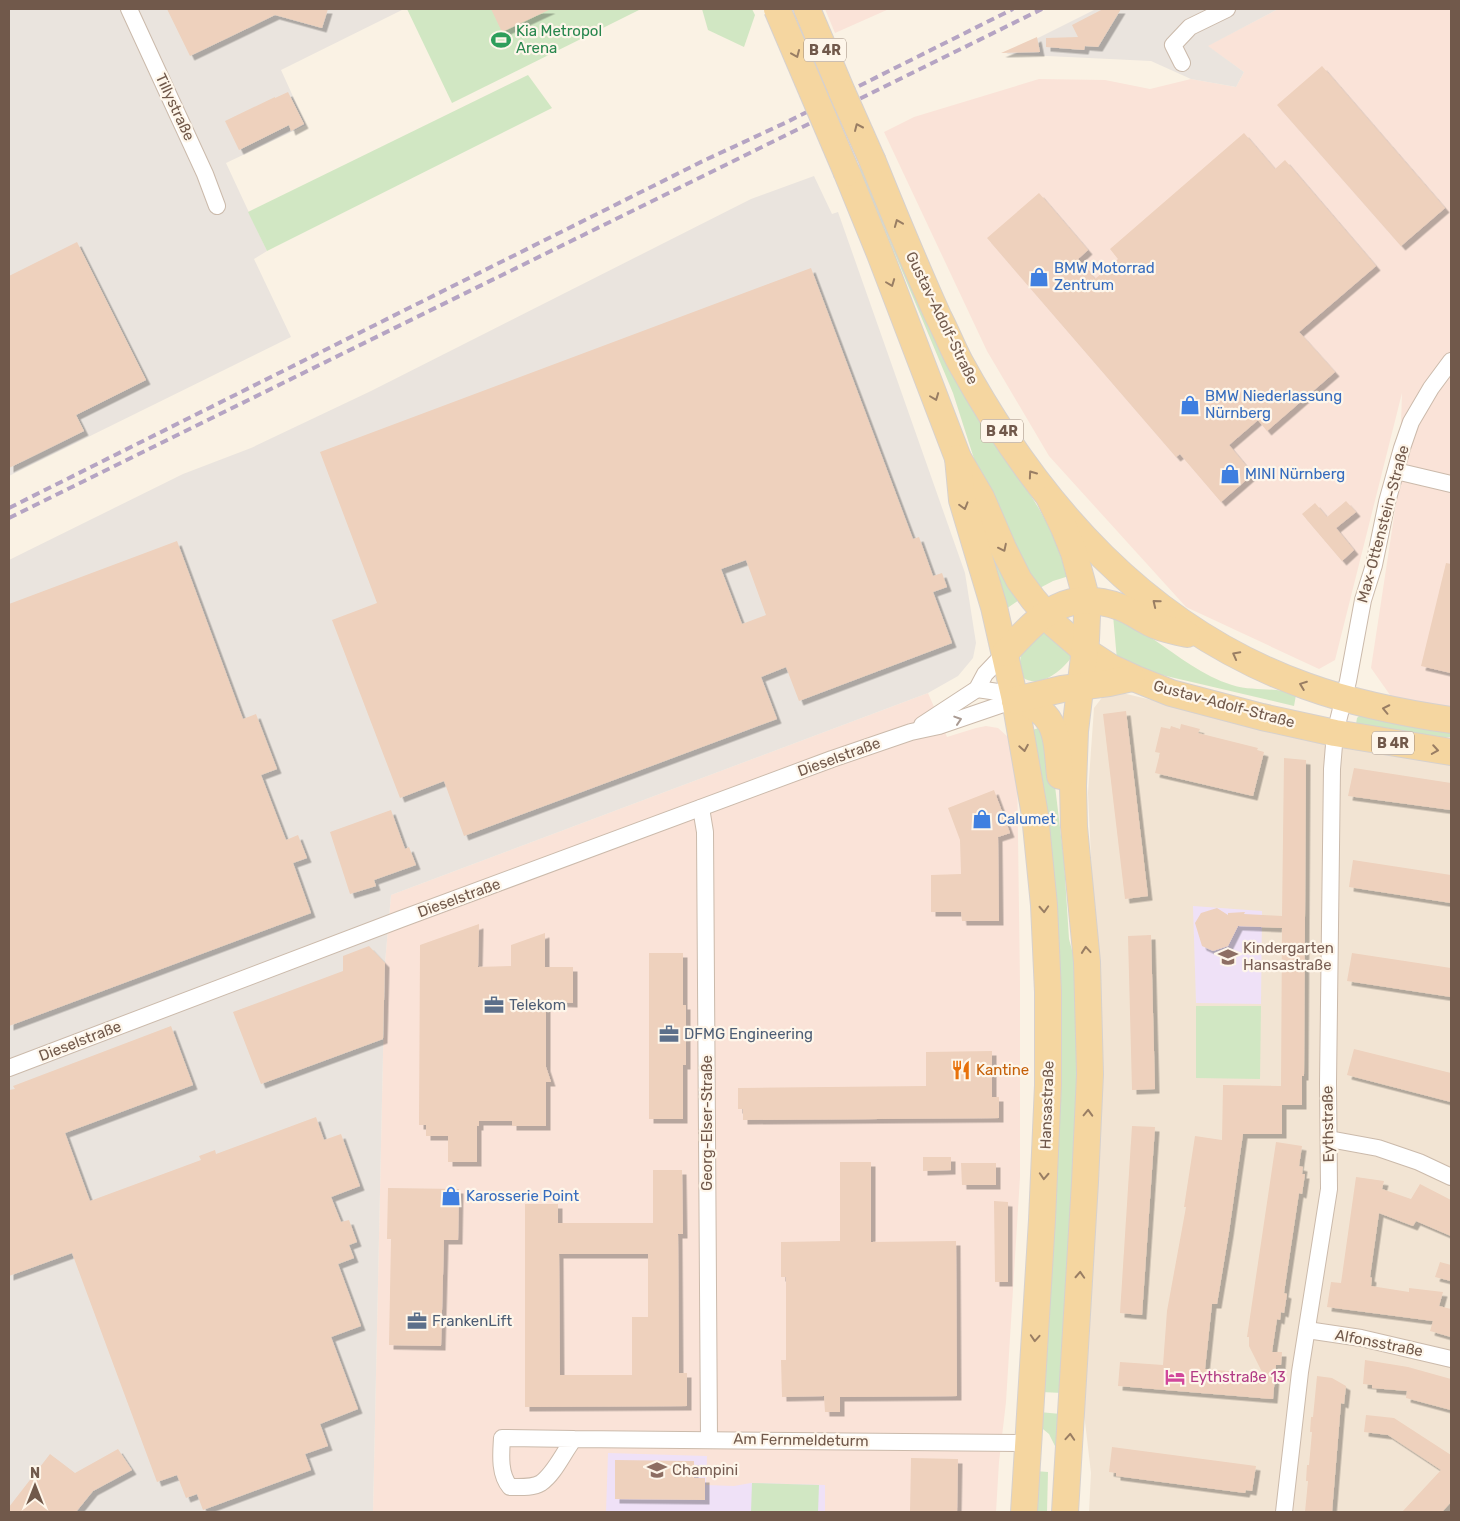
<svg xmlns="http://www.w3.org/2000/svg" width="1460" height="1521" font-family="Rubik,sans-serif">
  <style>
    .residential { fill: #f2e4d3 }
    .commercial { fill: #fae3d8 }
    .industrial { fill: #eae4de }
    .education { fill: #efe1f7 }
    .green { fill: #d1e7c3 }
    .building { fill: #eed1bd; fill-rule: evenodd; filter: url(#shadow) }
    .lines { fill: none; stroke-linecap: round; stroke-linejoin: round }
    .minor-casing { stroke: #cbbaab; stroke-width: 18 }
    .primary-casing { stroke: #d7d1cd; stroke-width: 28 }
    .minor { stroke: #fff; stroke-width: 16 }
    .primary { stroke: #f5d6a0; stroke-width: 26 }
    .rail { stroke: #b5a4c3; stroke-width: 4; stroke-dasharray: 8 5; stroke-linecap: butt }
    .primary-bridge-casing { stroke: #d7d1cd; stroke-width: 28; stroke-linecap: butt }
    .primary-bridge { stroke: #f5d6a0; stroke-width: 26 }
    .oneway { stroke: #997e64 }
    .oneway2 { stroke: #aa9b93 }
    .labels { text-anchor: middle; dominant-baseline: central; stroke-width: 4.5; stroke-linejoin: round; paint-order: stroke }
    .shield { fill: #fef6ea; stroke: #9b887b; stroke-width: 1 }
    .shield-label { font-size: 14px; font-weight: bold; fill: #71594b }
    .leisure-label { font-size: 15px; fill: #27864d; stroke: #fef6ea; text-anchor: start }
    .street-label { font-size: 15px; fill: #71594b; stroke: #fef6ea }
    .shop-label { font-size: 15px; fill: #366cbe; stroke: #fef6ea; text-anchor: start }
    .education-label { font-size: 15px; fill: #785e54; stroke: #fef6ea; text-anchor: start }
    .service-label { font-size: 15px; fill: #4e5e75; stroke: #fef6ea; text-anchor: start }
    .food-label { font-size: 15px; fill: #c56008; stroke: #fef6ea; text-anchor: start }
    .hotel-label { font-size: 15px; fill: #b23c85; stroke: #fef6ea; text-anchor: start }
  </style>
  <defs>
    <filter id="shadow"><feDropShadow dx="4.5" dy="4.5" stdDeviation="0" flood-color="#0004"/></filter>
  </defs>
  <rect width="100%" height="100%" fill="#faf2e4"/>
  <path class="residential" d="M1118,692L1283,731L1451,763V1512H1089L1091,1473L1082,1396L1097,985L1088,793L1094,708L1104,695Z"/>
  <g class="commercial">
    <path d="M825,9H889L835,33Z"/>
    <path d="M1278,9H1451V711L1395,702L1371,668L1399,484L1402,393L1335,660L1319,669L1186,607L1049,456L987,351L884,132L914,117L1039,79L1105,80L1150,89L1191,79L1236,87L1244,72L1207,46Z"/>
    <path d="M928,693L947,737L976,728L986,726L998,728L1008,737L1013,746L1017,763L1020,983V1177L1006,1402L999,1462L996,1512H373L385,963L391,895Z"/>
  </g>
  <g class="industrial">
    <path d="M9,9H404L281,70L306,125L226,163L267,251L254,259L291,337L9,476Z"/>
    <path d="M1096,9H1278L1208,46L1244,72L1236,87L1191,79L1151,61L1006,54Z"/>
    <path d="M814,176L832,214L838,212L965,573L976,643L973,658L958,676L928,693L391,895L385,963L373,1512H9V560L183,474L251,448L371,391L751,199Z"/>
  </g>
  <g class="education">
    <path d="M1193,906L1262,911L1261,1004L1196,1003Z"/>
    <path d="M608,1453L707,1456L706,1485L734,1486L751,1483L825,1485V1512H606Z"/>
  </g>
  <g class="green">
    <path d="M407,9H641L452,103Z"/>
    <path d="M702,9H752L755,15L744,47L708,30Z"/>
    <path d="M528,75L552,108L267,251L248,212Z"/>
    <path d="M863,167L1012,466L1038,507L1053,534L1069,576L1053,581L1036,590L977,468L953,393L859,168Z"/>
    <path d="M992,555L1019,600L1003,611Z"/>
    <path d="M1113,615C1126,623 1140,630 1153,639C1178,656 1203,676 1232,685C1254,692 1274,686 1296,695L1294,706L1149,672L1117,660Z"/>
    <path d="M1043,630L1073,655C1063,670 1040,690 1022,677C1016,651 1025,647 1043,630Z"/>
    <path d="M1360,715L1451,730V737L1440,738L1356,724L1357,718Z"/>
    <path d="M1045,726L1052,761L1064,861L1069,939L1076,965L1079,1063L1063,1393L1041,1392L1054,1138L1029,731Z"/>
    <path d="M1196,1006H1261L1260,1079L1196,1078Z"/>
    <path d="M1039,1412L1061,1414L1056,1448L1049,1434L1038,1425Z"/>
    <path d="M1035,1471L1048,1472L1047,1512H1033Z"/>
    <path d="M752,1483L819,1485L818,1512H751Z"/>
  </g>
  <g class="building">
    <path d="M167,9H328L322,28L275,15L190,56Z"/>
    <path d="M491,9H551L502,32Z"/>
    <path d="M1103,9H1121L1098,47L1085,46L1084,50L1046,47V38L1078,37L1072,25Z"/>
    <path d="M1037,37L1040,52L1001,53Z"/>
    <path d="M1322,66L1445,208L1401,246L1277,105Z"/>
    <path d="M288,92L304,124L291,131L289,125L239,150L225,121L275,97V98Z"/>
    <path d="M1244,133L1275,169L1285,160L1376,266L1299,332L1335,372L1267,431L1258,420L1229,445L1253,474L1221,502L1180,454L1176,457L987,238L1039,193L1088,250L1078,259L1095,279L1118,259L1110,249Z"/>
    <path d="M77,242L146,380L76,415L84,431L9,468V276Z"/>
    <path d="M811,268L913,539L919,537L933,576L942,573L947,587L933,592L952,643L799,701L786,667L761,677L777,719L464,836L444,781L400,798L332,620L377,603L320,452ZM746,560L766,615L742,624L721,569Z"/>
    <path d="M1346,501L1356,512L1336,528L1354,550L1342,561L1302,514L1315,503L1327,517Z"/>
    <path d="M177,541L243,719L256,714L277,769L261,775L286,840L298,835L307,858L293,863L311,913L9,1026V604Z"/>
    <path d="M1446,563L1451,564V673L1421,666Z"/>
    <path d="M1126,711L1148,896L1125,899L1103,714Z"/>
    <path d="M1181,724L1200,729L1198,733L1258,748L1257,750L1264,752L1253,796L1155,773L1160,753L1155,752L1161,727L1170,729L1171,726L1180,729Z"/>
    <path d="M1284,758L1306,760L1304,1076H1302V1105H1282V1134H1243L1229,1232L1217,1304H1212L1205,1369L1263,1374L1249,1346V1337H1247L1276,1142L1302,1146L1299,1166L1303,1167L1302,1174H1305L1302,1194L1299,1193L1284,1293L1287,1294L1284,1313L1281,1312L1280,1320L1277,1319L1272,1352H1282L1281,1365H1276L1273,1399L1118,1386L1120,1362L1163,1365L1167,1311L1186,1207H1184L1195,1136L1222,1140L1223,1085L1281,1086L1282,928L1238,926L1228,946L1213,951L1202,946L1195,923L1201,913L1217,908L1228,915V913L1245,912L1244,914L1282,916Z"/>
    <path d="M1354,768L1451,783V810L1348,796Z"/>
    <path d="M994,790L1010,833L998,837L999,921H962L961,912H931V875L961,874L960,840L948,808Z"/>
    <path d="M391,810L405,849L409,847L416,865L374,880L376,886L350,894L330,832Z"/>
    <path d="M1353,860L1451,875V903L1349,887Z"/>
    <path d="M479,924L478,967L511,966V945L545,933V967H573V1003L546,1002V1067L551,1082H546V1126H512V1121H479V1126H477V1162H448V1136H426V1125H419L420,945Z"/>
    <path d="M1151,935L1155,1089L1132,1090L1128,936Z"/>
    <path d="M369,946L385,963L383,1039L261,1084L233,1012L343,971V956Z"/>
    <path d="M649,953H683V1005H686V1065H683V1119H649Z"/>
    <path d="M1352,953L1451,968V997L1347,981Z"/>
    <path d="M171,1026L193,1085L65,1133L90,1201L201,1160L199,1156L215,1150L216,1154L316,1117L324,1140L341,1134L360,1186L331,1197L341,1222L349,1220L357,1242L349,1245L354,1258L338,1264L361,1326L331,1337L358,1409L320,1424L328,1446L305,1454L311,1470L203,1510L197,1494L186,1498L177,1475L157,1482L72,1253L9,1276V1090L15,1089L13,1086Z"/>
    <path d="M1354,1049L1451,1073V1102L1347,1075Z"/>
    <path d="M992,1051V1097H999V1118L743,1120V1109H738V1088L926,1086V1052Z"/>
    <path d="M1132,1126L1155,1127L1142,1315L1120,1313Z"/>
    <path d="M923,1157H951V1170L923,1171Z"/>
    <path d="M840,1162H871V1242L956,1241L957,1396L840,1397V1412H825L824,1396L782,1397L781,1360H786V1277H781V1242L840,1241Z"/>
    <path d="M961,1163H996V1185H962Z"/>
    <path d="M653,1170H682L683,1234H678L679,1373H687V1406L525,1407V1204H558V1223H653ZM559,1254H648V1317H632V1375H560Z"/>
    <path d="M1356,1177L1384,1181L1382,1189L1411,1199L1420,1184L1451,1200V1236L1416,1221L1413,1226L1379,1213L1370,1277L1372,1278L1371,1286L1409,1292V1288L1443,1292L1439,1306L1451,1309V1337L1430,1331L1433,1321L1327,1307L1331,1282L1341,1283Z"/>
    <path d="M388,1188L459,1189L458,1240H444L441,1346L389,1345L391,1239H387Z"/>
    <path d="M994,1201L1008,1202V1282H995Z"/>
    <path d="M1440,1262L1451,1265V1281L1435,1277Z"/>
    <path d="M1365,1360L1408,1367L1451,1379V1410L1406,1398L1407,1391L1372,1388V1385L1363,1384Z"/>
    <path d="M1317,1376L1332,1378L1346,1386L1344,1404L1341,1403L1332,1512H1305L1308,1481H1306L1307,1465H1309L1312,1432H1310L1311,1417H1313Z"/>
    <path d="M1366,1415L1394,1418L1451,1455V1502L1442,1512H1402L1441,1470L1388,1435L1364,1432Z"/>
    <path d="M1112,1447L1256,1466L1252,1491L1246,1490L1245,1493L1116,1476V1473L1109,1472Z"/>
    <path d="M118,1449L132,1470L93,1491L76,1512H9V1507L50,1454L75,1473Z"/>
    <path d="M911,1458L958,1459L957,1512H910Z"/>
    <path d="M615,1460L694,1461V1478H705V1500L615,1499Z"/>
  </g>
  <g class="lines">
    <defs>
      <g id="minor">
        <path d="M129,9L205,174L217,206"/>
        <path d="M1182,63L1173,45L1190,27L1227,9"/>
        <path d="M1396,471L1451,484"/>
        <path d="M977,689L998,692L1015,700"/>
        <path d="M922,725L977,689L985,674L1005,653"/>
        <path d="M701,808L705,832L709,1439"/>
        <path d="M9,1068L401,919L832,759L911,732L939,726L1015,700"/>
        <path d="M1329,1139L1378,1148L1419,1162L1451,1177"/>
        <path d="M1307,1330L1361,1338L1451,1359"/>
        <path d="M574,1439L502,1438C501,1454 499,1474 510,1487C519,1487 533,1488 541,1483C555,1473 563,1453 574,1439L1028,1443"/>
        <path d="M1284,1512L1300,1372L1329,1189L1328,1083L1332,769L1335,733L1348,681L1363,600L1374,565L1387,502L1402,448L1411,422L1431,388L1451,361"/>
      </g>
      <g id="primary">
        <path d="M807,9L842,92"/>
        <path d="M873,162C894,214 915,265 938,316C946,331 952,347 960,362C1039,506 1147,629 1306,686C1353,703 1402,713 1451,720"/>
        <path d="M847,173L880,254L958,458L981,497L1003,548L1019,580L1033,599L1055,625L1084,650L1110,667L1136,679L1171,693L1262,717L1335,733L1451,752"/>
        <path d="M958,458L962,500L994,607L1015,700L1035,815L1044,905L1048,992V1085L1042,1220L1024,1512"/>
        <path d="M1050,499L1064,528L1074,553L1084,590L1087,616L1086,640L1075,731L1073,786L1074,827L1087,962L1090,1074L1085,1182L1065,1512"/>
        <path d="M1005,653C1040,616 1064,587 1120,607C1131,611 1140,618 1150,623C1161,629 1175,631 1187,634"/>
        <path d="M1015,700C1059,710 1056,738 1060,776"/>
        <path d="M1015,700L1062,689L1109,683L1132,678"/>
      </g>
    </defs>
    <use href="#minor" class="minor-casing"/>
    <use href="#primary" class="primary-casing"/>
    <use href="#minor" class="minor"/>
    <use href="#primary" class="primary"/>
    <g class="rail">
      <path d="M9,508L703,161L787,122L1013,9"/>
      <path d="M9,518L1042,9"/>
    </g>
    <defs>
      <g id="primary-bridge">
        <path d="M777,9L847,173"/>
        <path d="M842,92L873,162"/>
      </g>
    </defs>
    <use href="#primary-bridge" class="primary-bridge-casing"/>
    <use href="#primary-bridge" class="primary-bridge"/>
  </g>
  <defs><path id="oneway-chevron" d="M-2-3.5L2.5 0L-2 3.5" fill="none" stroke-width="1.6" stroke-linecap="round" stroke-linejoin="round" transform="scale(1.25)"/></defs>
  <g class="oneway">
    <use href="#oneway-chevron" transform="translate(796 54) rotate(67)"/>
    <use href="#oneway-chevron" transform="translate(858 127) rotate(-114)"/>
    <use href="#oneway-chevron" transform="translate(898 223) rotate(-112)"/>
    <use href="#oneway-chevron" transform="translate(891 283) rotate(69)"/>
    <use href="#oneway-chevron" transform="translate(935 397) rotate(69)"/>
    <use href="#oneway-chevron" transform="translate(1032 474) rotate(-125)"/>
    <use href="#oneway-chevron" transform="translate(964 506) rotate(74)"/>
    <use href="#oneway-chevron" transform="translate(1003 548) rotate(64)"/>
    <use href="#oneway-chevron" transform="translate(1156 603) rotate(-141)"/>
    <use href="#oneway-chevron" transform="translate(1236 655) rotate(-152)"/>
    <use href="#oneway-chevron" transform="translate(1303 685) rotate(-159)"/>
    <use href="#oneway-chevron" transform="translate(1386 709) rotate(-168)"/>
    <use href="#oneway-chevron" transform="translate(1024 748) rotate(80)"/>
    <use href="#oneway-chevron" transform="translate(1435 750) rotate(9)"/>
    <use href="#oneway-chevron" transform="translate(1044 909) rotate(87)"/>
    <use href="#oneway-chevron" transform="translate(1086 950) rotate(-95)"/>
    <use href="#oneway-chevron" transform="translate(1088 1113) rotate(-88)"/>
    <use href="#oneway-chevron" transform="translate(1044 1176) rotate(93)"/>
    <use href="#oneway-chevron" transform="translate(1080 1275) rotate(-87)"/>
    <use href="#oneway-chevron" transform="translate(1035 1338) rotate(94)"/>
    <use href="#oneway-chevron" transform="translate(1070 1437) rotate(-86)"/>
  </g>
  <use class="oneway2" href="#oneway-chevron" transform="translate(958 720) rotate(-18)"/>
  <defs>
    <symbol id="stadium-bare" viewBox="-9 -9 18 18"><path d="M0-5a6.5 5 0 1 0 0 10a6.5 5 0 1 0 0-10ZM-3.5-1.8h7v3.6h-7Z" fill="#2e9e5b" stroke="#fef6ea" stroke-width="2.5" paint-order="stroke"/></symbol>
    <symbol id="shop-bare" viewBox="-9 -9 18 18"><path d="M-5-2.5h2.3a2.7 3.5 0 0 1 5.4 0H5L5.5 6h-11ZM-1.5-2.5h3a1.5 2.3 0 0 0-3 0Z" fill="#3f7fe0" stroke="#fef6ea" stroke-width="2.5" paint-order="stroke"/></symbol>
    <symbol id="school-bare" viewBox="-9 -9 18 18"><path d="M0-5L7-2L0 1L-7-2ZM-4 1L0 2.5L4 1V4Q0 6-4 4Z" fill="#8d6e63" stroke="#fef6ea" stroke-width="2.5" paint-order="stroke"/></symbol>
    <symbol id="office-bare" viewBox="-9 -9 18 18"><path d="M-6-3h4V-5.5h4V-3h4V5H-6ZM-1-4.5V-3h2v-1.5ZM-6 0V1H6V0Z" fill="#5c6f8a" stroke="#fef6ea" stroke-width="2.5" paint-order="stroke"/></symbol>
    <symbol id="restaurant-bare" viewBox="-9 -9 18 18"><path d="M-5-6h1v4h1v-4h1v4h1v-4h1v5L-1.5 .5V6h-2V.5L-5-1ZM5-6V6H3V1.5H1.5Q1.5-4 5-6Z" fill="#e8710a" stroke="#fef6ea" stroke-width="2.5" paint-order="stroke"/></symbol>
    <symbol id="hotel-bare" viewBox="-9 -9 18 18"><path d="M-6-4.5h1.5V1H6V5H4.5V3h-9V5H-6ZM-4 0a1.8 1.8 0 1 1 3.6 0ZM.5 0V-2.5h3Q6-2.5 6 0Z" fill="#d1479c" stroke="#fef6ea" stroke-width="2.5" paint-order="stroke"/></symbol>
  </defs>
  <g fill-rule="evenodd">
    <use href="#stadium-bare" x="487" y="26" width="28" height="28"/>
    <use href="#shop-bare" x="1025" y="263" width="28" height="28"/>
    <use href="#shop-bare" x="1176" y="391" width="28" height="28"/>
    <use href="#shop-bare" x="1216" y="460" width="28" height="28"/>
    <use href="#shop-bare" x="968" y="805" width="28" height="28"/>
    <use href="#school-bare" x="1214" y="943" width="28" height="28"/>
    <use href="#office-bare" x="480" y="991" width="28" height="28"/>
    <use href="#office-bare" x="655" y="1020" width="28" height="28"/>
    <use href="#restaurant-bare" x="947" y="1056" width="28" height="28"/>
    <use href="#shop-bare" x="437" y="1182" width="28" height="28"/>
    <use href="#office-bare" x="403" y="1307" width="28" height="28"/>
    <use href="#hotel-bare" x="1161" y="1363" width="28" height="28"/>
    <use href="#school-bare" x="643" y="1456" width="28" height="28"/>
  </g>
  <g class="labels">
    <g class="shield">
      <rect x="804" y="38.5" width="42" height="23" rx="4"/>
      <rect x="981" y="419.5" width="42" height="23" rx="4"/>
      <rect x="1372" y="731.5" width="42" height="23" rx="4"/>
    </g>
    <g class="shield-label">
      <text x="825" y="50">B 4R</text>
      <text x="1002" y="431">B 4R</text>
      <text x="1393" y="743">B 4R</text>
    </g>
    <g class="leisure-label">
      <text x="516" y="31">Kia Metropol<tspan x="516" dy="17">Arena</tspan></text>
    </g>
    <g class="street-label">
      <text transform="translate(175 107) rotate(65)">Tillystraße</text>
      <text transform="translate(942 318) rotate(64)">Gustav-Adolf-Straße</text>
      <text transform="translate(1383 524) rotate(-75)">Max-Ottenstein-Straße</text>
      <text transform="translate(1224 704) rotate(15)">Gustav-Adolf-Straße</text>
      <text transform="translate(839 757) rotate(-20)">Dieselstraße</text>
      <text transform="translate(459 898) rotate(-20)">Dieselstraße</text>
      <text transform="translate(80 1041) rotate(-21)">Dieselstraße</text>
      <text transform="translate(1047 1105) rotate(-88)">Hansastraße</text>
      <text transform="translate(707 1123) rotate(-90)">Georg-Elser-Straße</text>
      <text transform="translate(1328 1124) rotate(-91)">Eythstraße</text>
      <text transform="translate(1379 1343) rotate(11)">Alfonsstraße</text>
      <text transform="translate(801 1440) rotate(1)">Am Fernmeldeturm</text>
    </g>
    <g class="shop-label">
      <text x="1054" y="268">BMW Motorrad<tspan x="1054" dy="17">Zentrum</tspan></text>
      <text x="1205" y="396">BMW Niederlassung<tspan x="1205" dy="17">Nürnberg</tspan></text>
      <text x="1245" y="474">MINI Nürnberg</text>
      <text x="997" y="819">Calumet</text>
      <text x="466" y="1196">Karosserie Point</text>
    </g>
    <g class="education-label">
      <text x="1243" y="948">Kindergarten<tspan x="1243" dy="17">Hansastraße</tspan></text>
      <text x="672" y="1470">Champini</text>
    </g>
    <g class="service-label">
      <text x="509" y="1005">Telekom</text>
      <text x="684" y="1034">DFMG Engineering</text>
      <text x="432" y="1321">FrankenLift</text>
    </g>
    <g class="food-label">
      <text x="976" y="1070">Kantine</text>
    </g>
    <g class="hotel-label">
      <text x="1190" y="1377">Eythstraße 13</text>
    </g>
  </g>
  <rect width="1460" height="1521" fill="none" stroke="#71594b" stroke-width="20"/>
  <g transform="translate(35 1486)" stroke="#fef6ea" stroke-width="4" paint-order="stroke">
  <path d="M0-4L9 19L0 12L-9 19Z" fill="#71594b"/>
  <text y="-8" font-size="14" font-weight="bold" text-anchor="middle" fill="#71594b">N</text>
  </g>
</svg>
